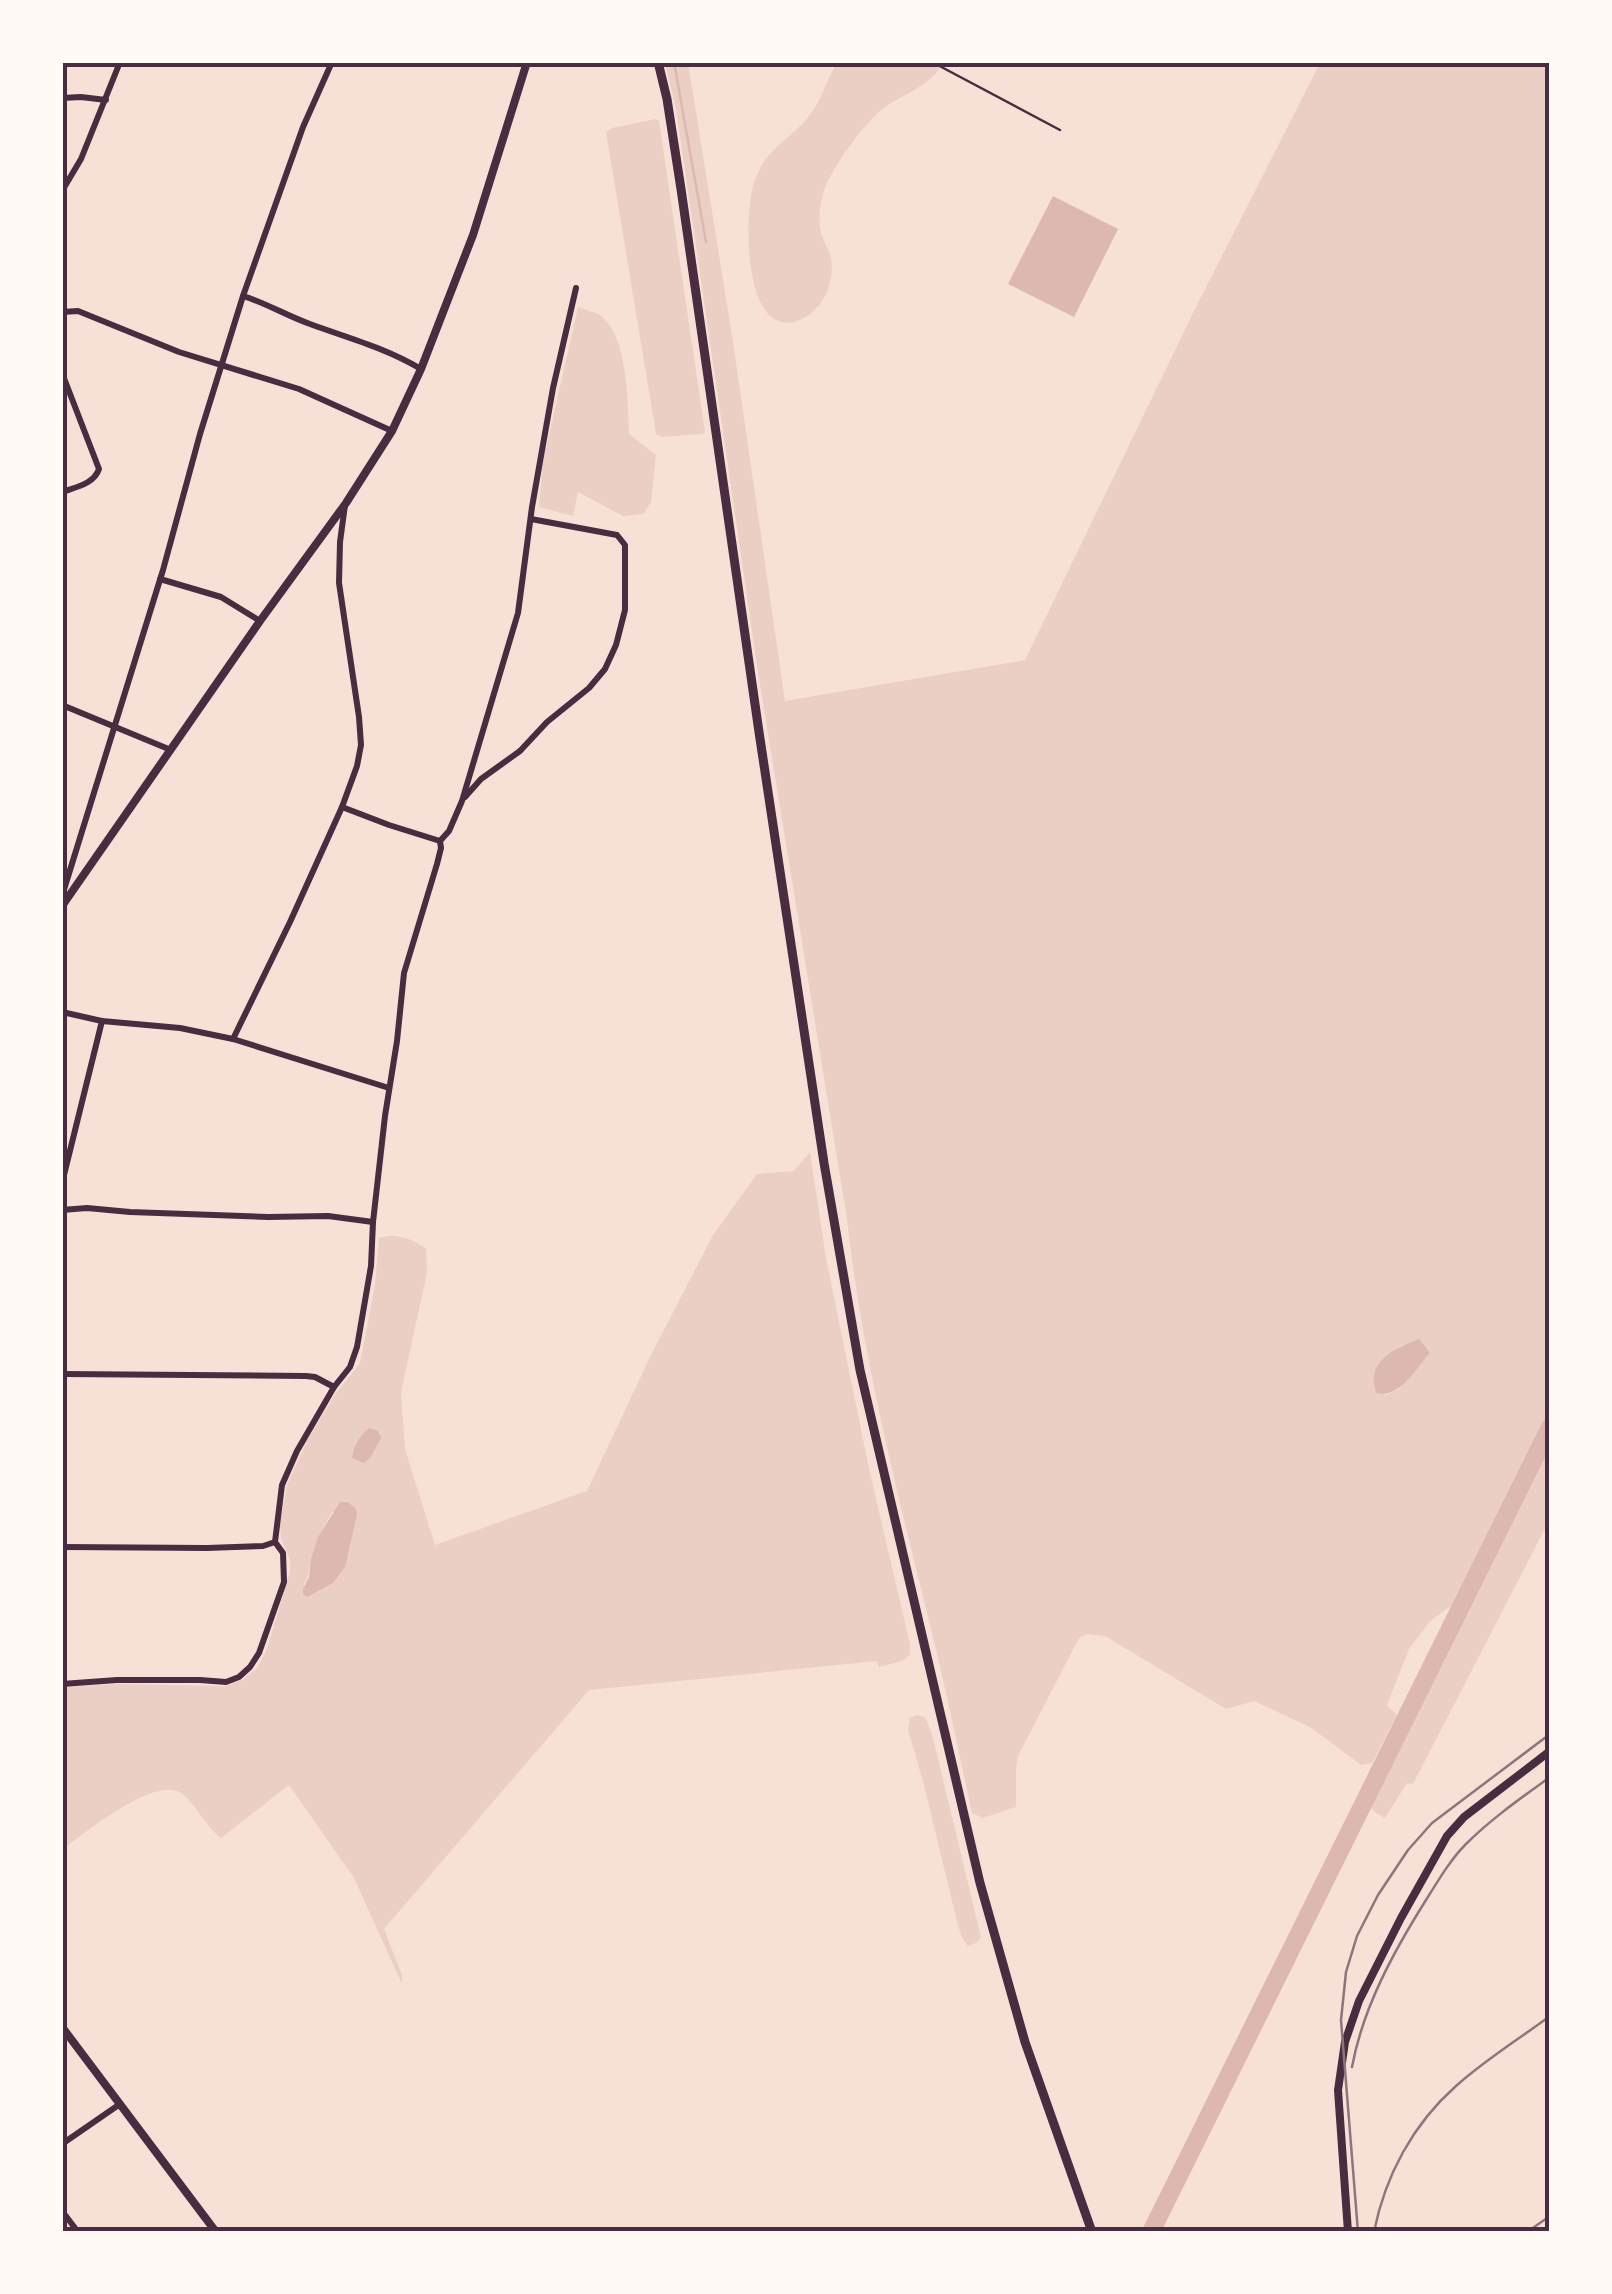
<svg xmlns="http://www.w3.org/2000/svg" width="1612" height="2294" font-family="'PT Sans Narrow',sans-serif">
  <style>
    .green { fill: #ebcfc5; fill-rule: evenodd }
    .water { fill: #dcb8b0 }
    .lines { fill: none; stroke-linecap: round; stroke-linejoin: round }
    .stream { stroke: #dcb8b0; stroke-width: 2.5 }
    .river { stroke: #dcb8b0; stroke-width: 18 }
    .service { stroke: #4a2c40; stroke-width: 2.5 }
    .minor { stroke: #4a2c40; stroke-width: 6 }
    .tertiary { stroke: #4a2c40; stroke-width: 8 }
    .secondary { stroke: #4a2c40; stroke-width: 9 }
    .rail { stroke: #8f747c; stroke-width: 2.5 }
    .neatline { fill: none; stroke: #4a2c40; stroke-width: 4 }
  </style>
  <rect width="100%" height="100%" fill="#f7e1d7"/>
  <g class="green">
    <path d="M665,63H688L732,335L785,701L1025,660L1195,309L1320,63H1549V1521L1413,1784L1407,1783L1385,1818L1376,1813L1368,1805L1369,1802L1412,1716L1438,1657L1511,1518L1502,1510L1452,1605L1430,1621L1409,1649L1387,1705L1397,1715L1372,1763L1361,1765L1310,1727L1254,1701L1226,1709L1105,1636L1087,1634L1079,1638L1018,1756L1016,1769V1807L983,1818L972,1813C958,1749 945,1685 929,1621C896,1487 862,1357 847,1219L757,666L676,109ZM1402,1345L1429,1354L1399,1389L1386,1395L1374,1375L1381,1361Z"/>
    <path d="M837,63H943C929,89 899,94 878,113C861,128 833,167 825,188C820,201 818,219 821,233C823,240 827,247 830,254C836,275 827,303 809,315C743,358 742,213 755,180C767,147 790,140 809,116C822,100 826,80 837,63Z"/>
    <path d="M656,119L659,121L705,432L702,434L662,437L656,434L606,132L612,128Z"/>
    <path d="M578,307C585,310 596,312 601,316C628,337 628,403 629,434L656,455L651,502L643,514L623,516L578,492L573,516L539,507L543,462Z"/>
    <path d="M810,1152L826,1258L870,1473L910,1644V1655L902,1661L879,1667L877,1661L589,1690L384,1929L402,1975V1984L354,1878L289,1785L221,1838C206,1827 192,1798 179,1792C152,1778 85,1833 63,1849V1687L119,1684L226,1686L244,1679L258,1667L267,1649L290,1571V1560L281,1539L280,1525L287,1485L308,1439L334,1396L360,1363L375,1285L379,1238C396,1233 412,1238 426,1249L427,1273L401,1392L405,1449L435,1545L587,1491L651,1355L713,1235L757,1174L794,1171ZM332,1512L357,1515L344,1567L333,1583L307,1596L304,1584C310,1575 308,1570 311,1560C315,1543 323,1527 332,1512Z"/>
    <path d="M916,1715L925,1717L932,1734L981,1937L976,1943L968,1946L963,1940L958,1926L924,1785L908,1730L910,1718Z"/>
  </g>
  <g class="water">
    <path d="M1053,196L1118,229L1074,317L1008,284Z"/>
    <path d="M1419,1339L1430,1353C1415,1369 1400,1399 1376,1393C1375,1387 1373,1381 1374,1376C1376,1356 1403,1345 1419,1339Z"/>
    <path d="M369,1428L378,1431L381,1438L370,1458L364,1463L352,1458C354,1445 359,1437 369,1428Z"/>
    <path d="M340,1502H348L356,1509L357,1515L345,1567L333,1583L307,1597L303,1594V1589L309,1577L311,1559L318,1537Z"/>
  </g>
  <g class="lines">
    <path class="stream" d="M674,62L706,242"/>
    <path class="river" d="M1151,2232L1550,1427"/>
    <path class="service" d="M932,62L1060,130"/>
    <g class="minor">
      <path d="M62,98L81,97L106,100"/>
      <path d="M62,191L81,159L120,62"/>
      <path d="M243,296C266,303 287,316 310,324C348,338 386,348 421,369"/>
      <path d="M62,312L78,311L179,352L299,389L392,431"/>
      <path d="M62,373L99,469C94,484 76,487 62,492"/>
      <path d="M160,579L221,597L260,621"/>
      <path d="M62,705L171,750"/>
      <path d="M465,797L481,779L520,751L547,722L589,688L605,669L616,645L625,610V545L617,535L531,519"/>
      <path d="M342,807L389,825L440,841"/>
      <path d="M62,896L163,570L200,434L243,296L303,127L332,62"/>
      <path d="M62,1012L102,1021L180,1028L233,1039L389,1088"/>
      <path d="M233,1039L290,922L342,807L357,766L361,745L359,717L339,583L340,542L345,505"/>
      <path d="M62,1183L102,1021"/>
      <path d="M62,1210L87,1208L130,1212L268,1217L328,1216L373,1222"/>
      <path d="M62,1374L306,1376L315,1377L334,1387"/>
      <path d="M62,1547L207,1548L263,1546L275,1542"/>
      <path d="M62,1684L117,1680H200L226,1682L239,1677L250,1667L259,1653L284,1582L283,1553L275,1542L282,1485L297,1451L334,1387L350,1367L357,1347L371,1266L373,1222L385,1116L397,1041L404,973L437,864L441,848L440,841L449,831L462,801L518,613L532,507L553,388L576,288"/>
      <path d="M62,2144L120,2104"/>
      <path d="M62,2211L78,2232"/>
    </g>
    <g class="tertiary">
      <path d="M62,906L260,621L346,503L392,431L421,369L473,235L527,62"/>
      <path d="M62,2027L216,2232"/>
      <path d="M1348,2232L1338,2090L1345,2042L1359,2001L1401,1918L1447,1836L1464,1817L1550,1751"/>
    </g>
    <path class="secondary" d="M658,62L667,99L681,189L759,732L824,1163L860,1370L980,1883L1025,2042L1092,2232"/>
    <g class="rail">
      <path d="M1352,2067C1363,2007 1394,1951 1426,1900C1438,1881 1450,1860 1466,1844C1491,1819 1521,1798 1550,1777"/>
      <path d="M1358,2232L1341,2020L1346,1972L1357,1936L1378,1895L1408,1850L1432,1823L1550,1734"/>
      <path d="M1374,2232C1385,2176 1413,2124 1456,2086C1485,2060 1519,2039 1550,2016"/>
      <path d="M1527,2232L1550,2216"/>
    </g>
  </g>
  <rect width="1612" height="2294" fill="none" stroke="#fffaf5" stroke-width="130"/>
  <rect x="65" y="65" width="1482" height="2164" class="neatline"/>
</svg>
